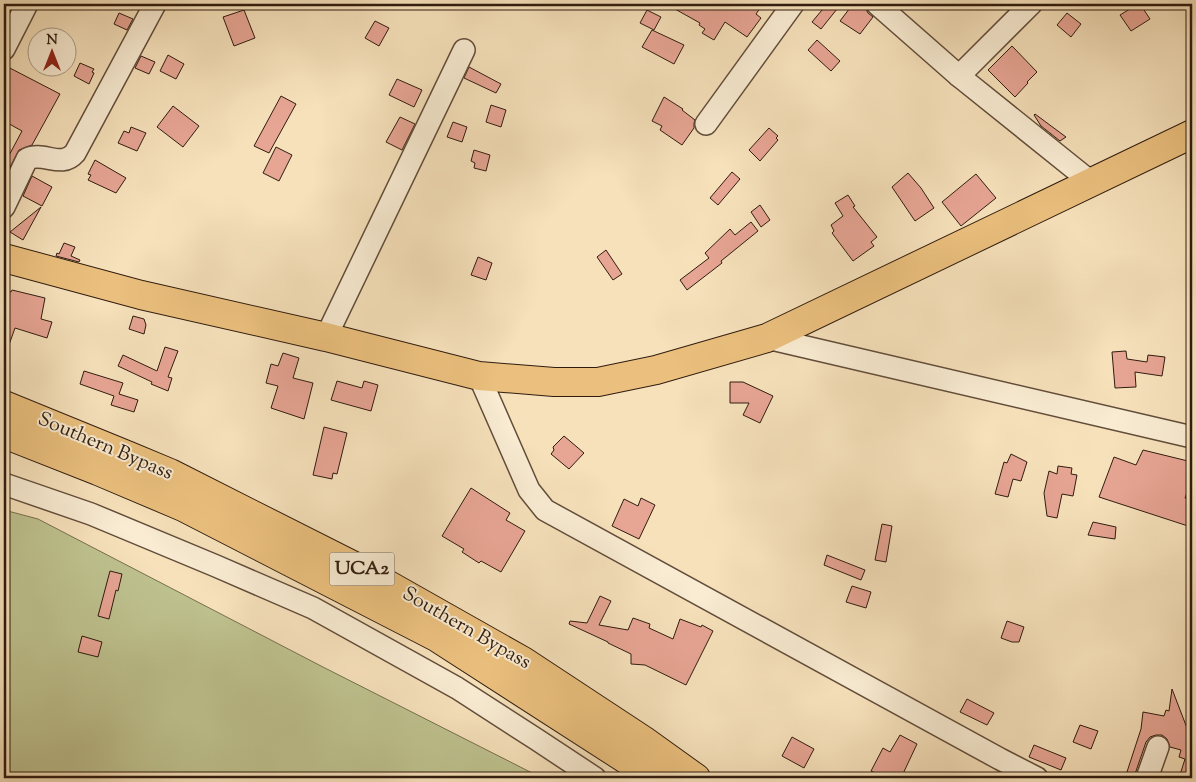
<svg xmlns="http://www.w3.org/2000/svg" width="1196" height="782" font-family="'Sorts Mill Goudy',serif">
  <style>
    .green { fill: #bec28f; stroke: #776f4f }
    .building { fill: #e7a594; stroke: #301c0f }
    .lines { fill: none; stroke-linecap: round; stroke-linejoin: round }
    .minor-casing { stroke: #624d3a; stroke-width: 24 }
    .major-casing { stroke: #301c0f; stroke-width: 30 }
    .highway-casing { stroke: #301c0f; stroke-width: 30 }
    .minor { stroke: #f9ecd3; stroke-width: 21 }
    .major { stroke: #ebc07e; stroke-width: 28 }
    .highway { stroke: #ebc07e; stroke-width: 28 }
    .labels { text-anchor: middle; dominant-baseline: central; stroke-width: 4; stroke-linejoin: round; paint-order: stroke }
    .shield { fill: #f9ecd3; stroke: #6c5a4a; stroke-width: 1 }
    .shield-label { font-size: 19px; font-weight: bold; fill: #301c0f }
    .street-label { font-size: 20px; fill: #301c0f; stroke: #f9ecd3 }
  </style>
  <rect width="100%" height="100%" fill="#f6e1bb"/>
  <filter id="stains"><feTurbulence type="fractalNoise" baseFrequency=".004" numOctaves="4"/><feColorMatrix values="0 0 0 0 .2 0 0 0 0 .09 0 0 0 0 .02 0 0 0 .5 -.17"/></filter>
  <radialGradient id="worn" r=".72"><stop offset=".6" stop-color="#630" stop-opacity="0"/><stop offset="1" stop-color="#630" stop-opacity=".3"/></radialGradient>
  <path class="green" d="M4,510L38,519L321,666L542,778H4Z"/>
  <g class="building">
    <path d="M666,4H763L756,14L761,18L747,37L725,22L714,40L702,33L705,29L699,25L700,23Z"/>
    <path d="M827,4H841L821,29L812,22Z"/>
    <path d="M853,4H860L865,7L868,13L873,17L860,34L840,21Z"/>
    <path d="M1138,4H1140L1150,19L1131,31L1120,15Z"/>
    <path d="M244,10L255,38L234,46L223,17Z"/>
    <path d="M647,10L661,17L654,30L640,23Z"/>
    <path d="M119,13L133,19L127,30L114,24Z"/>
    <path d="M1067,13L1081,24L1071,37L1057,25Z"/>
    <path d="M375,21L389,28L379,46L365,38Z"/>
    <path d="M652,30L684,45L674,64L642,47Z"/>
    <path d="M817,40L840,61L831,71L808,50Z"/>
    <path d="M1012,46L1037,72L1027,82L1028,83L1015,97L988,70Z"/>
    <path d="M168,55L184,64L176,79L160,71Z"/>
    <path d="M141,56L155,62L149,74L135,68Z"/>
    <path d="M80,63L94,69L92,72L94,73L89,84L74,76Z"/>
    <path d="M4,65L60,94L32,145L19,150L6,175L4,174V172L8,162L6,161L22,131L4,121Z"/>
    <path d="M469,67L501,84L496,93L464,78Z"/>
    <path d="M397,79L422,90L414,107L389,95Z"/>
    <path d="M281,96L296,104L269,153L254,146Z"/>
    <path d="M664,97L683,109L682,110L695,120L694,123V128L682,145L660,130L662,126L652,121Z"/>
    <path d="M491,105L506,110L501,127L486,122Z"/>
    <path d="M173,106L199,126L183,147L157,127Z"/>
    <path d="M1035,114L1066,137L1060,141L1041,126L1034,115Z"/>
    <path d="M400,117L415,124L402,150L386,142Z"/>
    <path d="M453,122L467,127L462,142L447,137Z"/>
    <path d="M131,127L146,133L137,151L118,143L124,131L129,133Z"/>
    <path d="M769,128L778,136L776,138L778,140L760,161L749,150Z"/>
    <path d="M276,147L292,155L279,181L263,173Z"/>
    <path d="M474,150L490,155L486,171L474,168L475,163L471,161Z"/>
    <path d="M95,160L126,178L116,193L88,180L91,175L88,174Z"/>
    <path d="M732,172L740,179L718,205L710,198Z"/>
    <path d="M908,173L921,188L934,208L915,221L892,187Z"/>
    <path d="M976,174L996,198L961,226L942,202Z"/>
    <path d="M32,176L52,187L42,206L23,196Z"/>
    <path d="M848,195L855,206L853,207L877,237L871,242L874,246L853,261L832,233L834,231L831,225L843,216L835,203Z"/>
    <path d="M760,205L770,220L761,227L751,212Z"/>
    <path d="M41,207L23,240L10,232Z"/>
    <path d="M751,222L758,231L721,261L722,263L687,290L680,280L709,258L705,253L730,229L735,235Z"/>
    <path d="M64,243L75,247L71,256L80,260L79,262L56,256L57,253L59,254Z"/>
    <path d="M606,250L622,274L613,280L597,257Z"/>
    <path d="M478,257L492,263L486,280L471,275Z"/>
    <path d="M4,290L11,292L12,290L45,298L41,319L52,322L47,338L15,328L5,356H4Z"/>
    <path d="M133,316L144,319L146,325L144,334L129,329Z"/>
    <path d="M165,347L178,351L168,377L172,378L168,391L151,384L152,382L118,366L123,355L157,371Z"/>
    <path d="M1126,351L1127,359L1147,362L1148,355L1165,357L1162,376L1135,372L1136,387L1115,388L1112,352Z"/>
    <path d="M283,353L299,358L293,378L313,383L304,419L271,408L278,386L266,383L271,364L278,366Z"/>
    <path d="M84,371L123,383L119,394L138,400L134,412L111,405L114,396L80,384Z"/>
    <path d="M337,381L362,388L364,381L378,385L371,411L331,400Z"/>
    <path d="M730,382H743L773,396L760,423L743,415L749,403H730Z"/>
    <path d="M324,427L347,433L337,474L333,473L332,479L313,475Z"/>
    <path d="M564,436L584,453L569,469L551,454L554,450L553,447Z"/>
    <path d="M1143,450L1192,462V480L1185,498L1192,501V518L1188,526L1099,497L1114,457L1136,465Z"/>
    <path d="M1011,454L1027,462L1021,481L1013,479L1008,497L995,494L1004,462L1007,463Z"/>
    <path d="M1058,466L1072,468L1071,474L1077,475L1073,496L1062,494L1057,518L1047,516L1044,493L1049,471L1057,474Z"/>
    <path d="M471,488L510,513L506,520L525,531L501,572L481,561L479,563L462,552L464,549L442,536Z"/>
    <path d="M641,498L655,505L639,539L612,526L624,499L638,506Z"/>
    <path d="M1093,522L1116,527L1115,539L1088,535Z"/>
    <path d="M882,524L892,526L886,562L875,560Z"/>
    <path d="M827,555L865,570L861,580L824,565Z"/>
    <path d="M110,571L122,574L118,591L116,590L109,619L98,616Z"/>
    <path d="M852,586L871,592L866,608L846,602Z"/>
    <path d="M600,596L611,601L599,625L628,630L633,618L650,624L649,628L673,639L680,619L701,627L702,625L713,631L686,685L645,665L631,664V654L608,643V642L569,624L570,621L587,623Z"/>
    <path d="M1007,621L1024,627L1019,642H1012L1001,638Z"/>
    <path d="M82,636L102,642L98,657L78,652Z"/>
    <path d="M1172,689L1187,728L1188,722L1192,723V778H1179L1185,759L1179,757L1181,750L1170,747L1167,739L1162,735H1156L1150,737L1146,742L1135,774V778H1125L1141,729L1143,712L1164,716L1166,710L1169,711Z"/>
    <path d="M967,699L994,713L987,725L960,712Z"/>
    <path d="M1080,725L1098,731L1091,749L1073,742Z"/>
    <path d="M900,735L917,744L901,778H886L871,771L883,748L890,752Z"/>
    <path d="M792,737L814,749L804,768L782,756Z"/>
    <path d="M1034,745L1066,758L1061,770L1029,757Z"/>
  </g>
  <g class="lines">
    <defs>
      <g id="minor">
        <path d="M877,4L959,76L1091,182"/>
        <path d="M4,49L27,4"/>
        <path d="M959,76L1031,4"/>
        <path d="M706,124L793,4"/>
        <path d="M4,207L27,159C44,151 61,169 75,153L155,4"/>
        <path d="M326,337L464,50"/>
        <path d="M767,338L1192,437"/>
        <path d="M479,376L529,490L545,510L1000,759L1037,778"/>
        <path d="M4,484L91,514L216,566L313,608L457,688L536,739L595,778"/>
        <path d="M1147,778L1158,747"/>
      </g>
      <path id="major" d="M4,258L141,295L326,337L479,376L554,382H598L656,370L767,338L1192,134"/>
      <g id="highway">
        <path d="M4,405L129,456L170,473L362,570L523,661L643,740L696,778"/>
        <path d="M4,434L98,471L183,507L436,637L655,778"/>
      </g>
    </defs>
    <use href="#minor" class="minor-casing"/>
    <use href="#major" class="major-casing"/>
    <use href="#highway" class="highway-casing"/>
    <use href="#minor" class="minor"/>
    <use href="#major" class="major"/>
    <use href="#highway" class="highway"/>
  </g>
  <g class="labels">
    <rect class="shield" x="329.5" y="552.5" width="65" height="33" rx="4"/>
    <g class="shield-label">
      <text x="362" y="569">UCA2</text>
    </g>
    <g class="street-label">
      <text transform="translate(105 447) rotate(23)">Southern Bypass</text>
      <text transform="translate(466 629) rotate(30)">Southern Bypass</text>
    </g>
  </g>
  <rect width="1196" height="782" fill="none" stroke="#f6e1bb" stroke-width="20"/>
  <rect x="5" y="5" width="1186" height="772" fill="none" stroke="#301c0f" stroke-width="2.5"/>
  <rect x="10" y="10" width="1176" height="762" fill="none" stroke="#301c0f"/>
  <g transform="translate(52 52)"><circle r="24" fill="#f9ecd3" stroke="#a99985"/>
  <path d="M0-4L9 19L0 12L-9 19Z" fill="#8f2418"/>
  <text y="-8" font-size="14" font-weight="bold" text-anchor="middle" fill="#301c0f">N</text>
  </g>
  <rect width="100%" height="100%" filter="url(#stains)"/>
  <rect width="100%" height="100%" fill="url(#worn)"/>
</svg>
